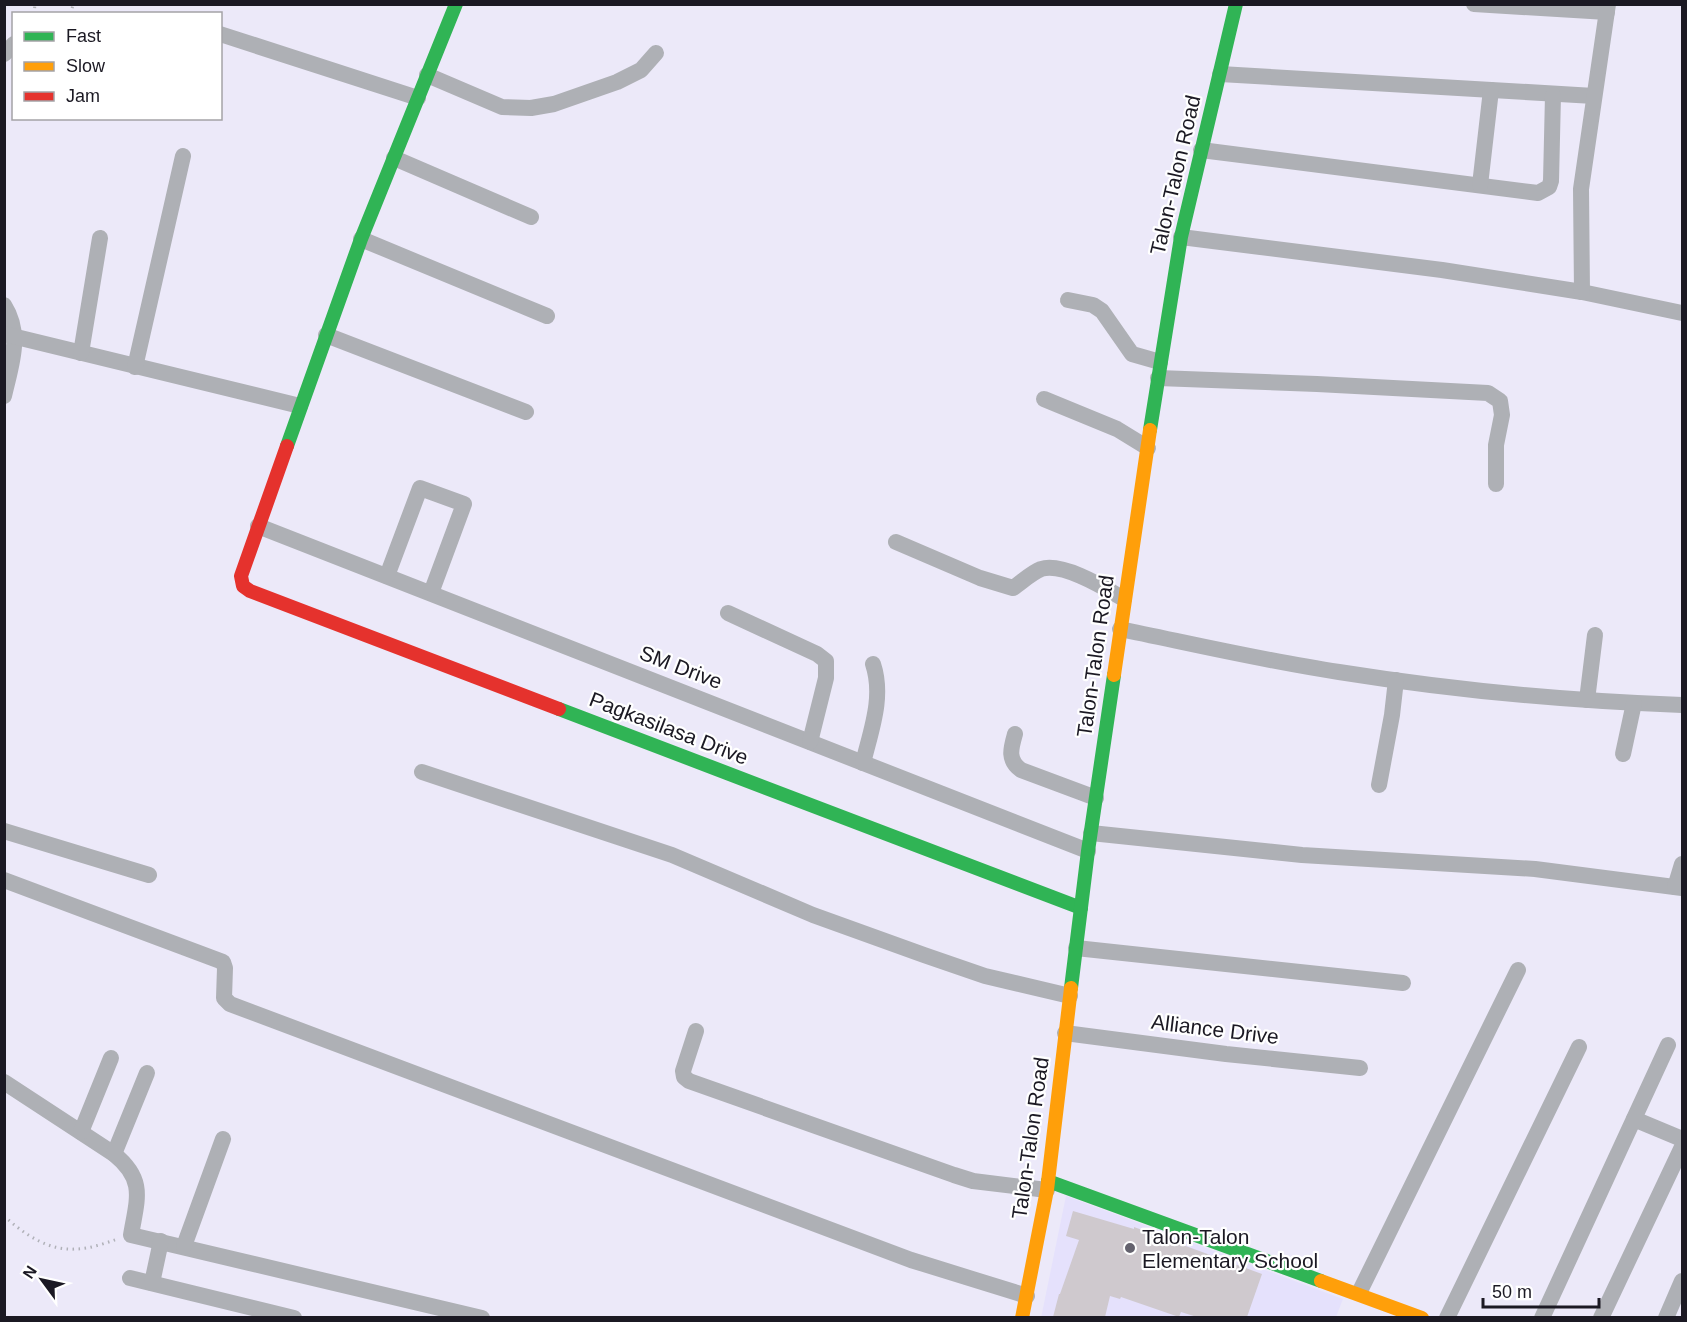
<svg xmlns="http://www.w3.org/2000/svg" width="1687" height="1322" font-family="Helvetica,sans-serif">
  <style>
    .built { fill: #e5e1fc }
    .building { fill: #cfc9ce }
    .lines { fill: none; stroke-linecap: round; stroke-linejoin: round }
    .path { stroke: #b0b1b8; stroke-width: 3; stroke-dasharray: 1.5 4.5; stroke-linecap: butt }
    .street { stroke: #aeb0b5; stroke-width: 16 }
    .fast { stroke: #30b455; stroke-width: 14 }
    .slow { stroke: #ff9f0a; stroke-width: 14 }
    .jam { stroke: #e5322d; stroke-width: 14 }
    .poi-dot { fill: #64626e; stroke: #fff; stroke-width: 2 }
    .labels { text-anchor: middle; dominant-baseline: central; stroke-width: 4.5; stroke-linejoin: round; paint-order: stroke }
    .street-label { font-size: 21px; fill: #1b1923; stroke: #fff }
    .poi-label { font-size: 21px; fill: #1b1923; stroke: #fff; text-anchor: start }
  </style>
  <rect width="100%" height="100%" fill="#ece9f9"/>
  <path class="built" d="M1066,1196L1343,1299L1336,1317L1041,1318Z"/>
  <path class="building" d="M1073,1211L1134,1229V1227L1262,1274L1247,1317H1197L1181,1312L1179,1317L1121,1297L1120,1299L1110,1296L1105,1317H1053L1059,1294H1060L1079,1240L1066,1236Z"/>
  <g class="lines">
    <g class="path">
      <path d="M34,14L35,4"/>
      <path d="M71,14L73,4"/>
      <path d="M4,1216C24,1234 48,1251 76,1249C90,1249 105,1243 118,1239"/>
    </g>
    <g class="street">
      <path d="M1474,4L1607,12"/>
      <path d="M220,34L418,98"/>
      <path d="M4,54L14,44"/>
      <path d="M1220,74L1594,96"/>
      <path d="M427,75L502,107L531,108L554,104L617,82L641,70L656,53"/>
      <path d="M1201,150L1538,193L1549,187L1551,181L1553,95"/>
      <path d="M394,158L531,217"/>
      <path d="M1480,185L1491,90"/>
      <path d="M1181,237L1442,270L1582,292L1682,313"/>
      <path d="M361,239L547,316"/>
      <path d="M1582,292L1581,189L1608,4"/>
      <path d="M1068,300L1093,305L1102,311L1132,354L1160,362"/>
      <path d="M4,305C23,335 11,365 4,396"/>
      <path d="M4,334L300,406"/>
      <path d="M326,335L526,412"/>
      <path d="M81,353L100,238"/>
      <path d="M135,367L183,156"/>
      <path d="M1158,378L1317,384L1488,393L1500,401L1502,415L1496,445V484"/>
      <path d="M1044,399L1117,429L1148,448"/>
      <path d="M258,526L1088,851"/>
      <path d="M896,542L980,578L1013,588C1022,582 1031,573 1041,569C1063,562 1105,588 1124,599"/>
      <path d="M387,576L420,488L464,504L431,593"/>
      <path d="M728,613L817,654L826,661V678L810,742"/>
      <path d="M1120,629C1193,644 1265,661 1339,672C1452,690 1568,701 1682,705"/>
      <path d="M1587,700L1595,635"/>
      <path d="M1015,734C1011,748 1007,760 1021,770L1096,798"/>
      <path d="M1623,754L1634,703"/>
      <path d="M863,763C871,730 884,697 873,664"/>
      <path d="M422,772L672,855L813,915L924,955L985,976L1070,996"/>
      <path d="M1379,785L1392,715L1396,680"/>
      <path d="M4,831L149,875"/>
      <path d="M1091,833L1302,855L1535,869L1682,888"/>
      <path d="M4,880L223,962L225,968L224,998L230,1004L911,1260L1027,1296"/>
      <path d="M1675,887L1682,864"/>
      <path d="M1076,948L1403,983"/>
      <path d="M696,1031L683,1071L684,1077L689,1081L954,1175L973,1181L1047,1190"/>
      <path d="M1065,1033L1226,1054L1360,1068"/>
      <path d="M4,1082L114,1154C146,1180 137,1199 131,1235L482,1318"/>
      <path d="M1634,1119L1682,1139"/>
      <path d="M81,1132L111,1058"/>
      <path d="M114,1154L147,1073"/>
      <path d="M184,1246L223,1139"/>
      <path d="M130,1278L294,1318"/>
      <path d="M152,1283L161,1241"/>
      <path d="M1359,1293L1518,970"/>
      <path d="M1447,1318L1579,1047"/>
      <path d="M1542,1318L1668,1045"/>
      <path d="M1601,1318L1682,1147"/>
      <path d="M1666,1318L1682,1281"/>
    </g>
    <g class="fast">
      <path d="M1150,430L1181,237L1236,4"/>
      <path d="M287,446L361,239L456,4"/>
      <path d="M559,709L1081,908"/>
      <path d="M1071,988L1088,851L1114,675"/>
      <path d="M1048,1181L1321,1281"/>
    </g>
    <g class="slow">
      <path d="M1114,675L1150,430"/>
      <path d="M1321,1281L1422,1318"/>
      <path d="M1022,1318L1047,1190L1071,988"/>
    </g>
    <path class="jam" d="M287,446L241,576L243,586L250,591L559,709"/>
  </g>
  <circle class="poi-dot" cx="1130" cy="1248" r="6"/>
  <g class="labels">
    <g class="street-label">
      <text transform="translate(1175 175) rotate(-77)">Talon-Talon Road</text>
      <text transform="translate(1095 656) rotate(-82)">Talon-Talon Road</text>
      <text transform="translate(681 667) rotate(21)">SM Drive</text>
      <text transform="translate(669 728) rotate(21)">Pagkasilasa Drive</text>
      <text transform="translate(1215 1029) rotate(7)">Alliance Drive</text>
      <text transform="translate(1030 1138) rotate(-82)">Talon-Talon Road</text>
    </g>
    <g class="poi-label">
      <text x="1142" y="1236">Talon-Talon<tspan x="1142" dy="24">Elementary School</tspan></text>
    </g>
  </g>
  <rect width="1687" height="1322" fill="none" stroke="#1b1923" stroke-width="12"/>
  <rect x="12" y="12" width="210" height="108" fill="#ffffff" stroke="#a4a3a7" stroke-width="1.5"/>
  <rect x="24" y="32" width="30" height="9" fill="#30b455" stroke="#a4a3a7" stroke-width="1.5"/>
  <text x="66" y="42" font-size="18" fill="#1b1923">Fast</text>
  <rect x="24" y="62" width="30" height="9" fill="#ff9f0a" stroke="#a4a3a7" stroke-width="1.5"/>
  <text x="66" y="72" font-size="18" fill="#1b1923">Slow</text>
  <rect x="24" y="92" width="30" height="9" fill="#e5322d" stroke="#a4a3a7" stroke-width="1.5"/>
  <text x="66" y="102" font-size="18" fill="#1b1923">Jam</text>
  <g transform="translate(42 1280) rotate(303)" stroke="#ffffff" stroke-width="4.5" paint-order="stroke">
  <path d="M0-4.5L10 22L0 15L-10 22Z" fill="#1b1923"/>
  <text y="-9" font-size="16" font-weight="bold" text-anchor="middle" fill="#1b1923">N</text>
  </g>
  <path d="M1483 1298v9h116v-9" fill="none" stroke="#1b1923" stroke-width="3"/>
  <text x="1492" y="1298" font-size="18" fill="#1b1923" stroke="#ffffff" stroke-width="4.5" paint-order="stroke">50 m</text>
</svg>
